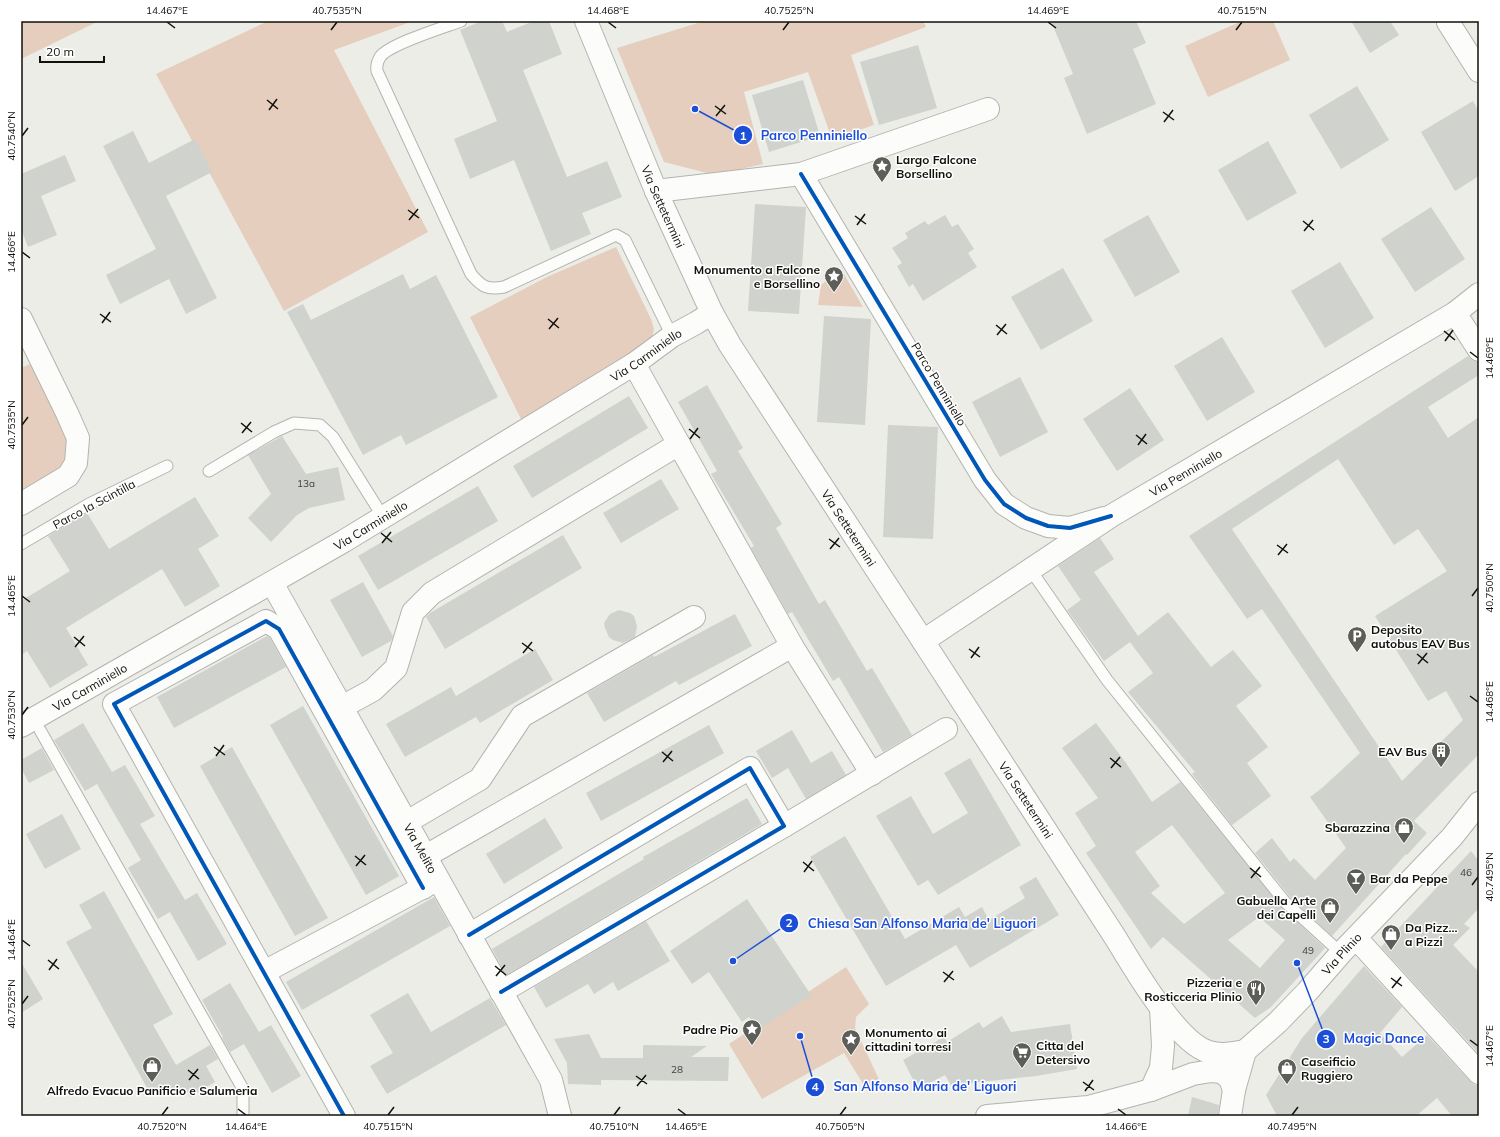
<svg xmlns="http://www.w3.org/2000/svg" width="1500" height="1137" font-family="Mulish,sans-serif">
  <style>
    .green { fill: #e5cebe }
    .building { fill: #cfd2cd; fill-rule: evenodd }
    .lines { fill: none; stroke-linecap: round; stroke-linejoin: round }
    .service-casing { stroke: #b3b4af; stroke-width: 13 }
    .minor-casing { stroke: #b3b4af; stroke-width: 24 }
    .tertiary-casing { stroke: #b3b4af; stroke-width: 24 }
    .secondary-casing { stroke: #b3b4af; stroke-width: 24 }
    .primary-casing { stroke: #b3b4af; stroke-width: 24 }
    .motorway-casing { stroke: #b3b4af; stroke-width: 24 }
    .service { stroke: #fcfcfb; stroke-width: 11 }
    .minor { stroke: #fcfcfb; stroke-width: 22 }
    .tertiary { stroke: #fcfcfb; stroke-width: 22 }
    .secondary { stroke: #fcfcfb; stroke-width: 22 }
    .primary { stroke: #fcfcfb; stroke-width: 22 }
    .motorway { stroke: #fcfcfb; stroke-width: 22 }
    .cycleway-casing { stroke: #fff; stroke-width: 6 }
    .cycleway { stroke: #0057b8; stroke-width: 4 }
    .ticks { fill: none; stroke: #11110d; stroke-width: 1.5 }
    .labels { text-anchor: middle; dominant-baseline: central; stroke-width: 3; stroke-linejoin: round; paint-order: stroke }
    .number-label { font-size: 10px; fill: #40413d }
    .poi-label { font-size: 12px; font-weight: bold; fill: #11110d; stroke: #fff; text-anchor: start }
    .street-label { font-size: 12px; fill: #11110d; stroke: #fff }
    .leader { fill: none; stroke: #1d4ed8; stroke-width: 1.5 }
    .callout-dot { fill: #1d4ed8; stroke: #fff; stroke-width: 1.5 }
    .mark-label { font-size: 12px; text-anchor: middle; font-weight: bold; fill: #fff }
    .callout-label { font-size: 13px; text-anchor: middle; font-weight: bold; fill: #1d4ed8; stroke: #fff; stroke-width: 3; stroke-linejoin: round; paint-order: stroke }
    .neatline { fill: none; stroke: #11110d; stroke-width: 1.5 }
    .ticks-label { font-size: 10px; text-anchor: middle; fill: #11110d }
  </style>
  <rect width="100%" height="100%" fill="#ecede7"/>
  <g class="green">
    <path d="M21,21H99L21,59Z"/>
    <path d="M268,21H413L334,50L428,232L284,311L156,74Z"/>
    <path d="M704,21H923L926,27L851,55L874,125L832,139L808,72L744,92L763,164L715,175L664,162L617,48Z"/>
    <path d="M1242,21H1273L1290,60L1208,97L1185,46Z"/>
    <path d="M616,247L651,319L654,329L651,342L523,423L470,317L549,276Z"/>
    <path d="M841,269L863,307L818,305L821,285Z"/>
    <path d="M32,363L66,426L69,448L66,463L54,475L21,493V368Z"/>
    <path d="M846,967L869,1004L856,1017L855,1028L882,1086L873,1093L868,1092L844,1053L762,1099L729,1044Z"/>
  </g>
  <g class="building">
    <path d="M482,21H502L507,32L534,21H549L562,54L523,70L567,177L607,161L622,197L582,213L591,234L551,251L514,160L470,179L454,139L497,121L460,30Z"/>
    <path d="M1051,21H1136L1146,43L1133,49L1156,104L1087,134L1064,78L1073,74Z"/>
    <path d="M1351,21H1390L1399,35L1370,53Z"/>
    <path d="M918,45L937,108L879,125L860,62Z"/>
    <path d="M803,80L820,136L769,152L752,95Z"/>
    <path d="M1357,86L1389,140L1341,169L1309,115Z"/>
    <path d="M1473,101L1479,112V176L1455,191L1421,132Z"/>
    <path d="M133,131L149,163L195,139L212,172L166,196L217,298L186,314L169,279L120,304L106,275L156,249L103,146Z"/>
    <path d="M1268,141L1297,193L1247,221L1218,170Z"/>
    <path d="M65,155L76,181L41,196L57,235L28,247L21,229V174Z"/>
    <path d="M755,204L806,207L799,314L748,311Z"/>
    <path d="M1431,207L1465,259L1415,292L1381,239Z"/>
    <path d="M945,215L952,227L958,224L974,249L968,253L977,267L923,301L913,284L909,287L897,266L902,263L892,248L908,238L905,233L925,221L928,225Z"/>
    <path d="M1148,215L1180,272L1135,297L1103,240Z"/>
    <path d="M1340,262L1374,318L1325,348L1291,291Z"/>
    <path d="M1063,268L1093,321L1041,350L1011,297Z"/>
    <path d="M403,274L410,289L436,275L498,397L406,445L401,435L363,455L287,312L303,304L311,320Z"/>
    <path d="M824,316L871,319L865,425L817,422Z"/>
    <path d="M1222,337L1255,392L1207,421L1174,366Z"/>
    <path d="M1468,356L1473,361L1479,362V375L1428,407L1448,438L1479,417V754L1414,821L1427,833L1407,855L1406,854L1332,936L1290,897L1255,853L1272,838L1290,862L1294,858L1315,880L1346,848L1310,797L1322,788L1360,753L1262,609L1247,619L1189,536ZM1338,459L1394,545L1418,529L1447,571L1375,616L1428,701L1446,691L1463,720L1402,781L1232,529Z"/>
    <path d="M1020,377L1048,432L1000,457L972,402Z"/>
    <path d="M707,385L743,448L738,451L782,524L776,528L819,604L825,600L867,671L872,668L912,735L883,752L839,677L833,681L792,612L788,614L751,548L754,546L711,474L717,471L678,402Z"/>
    <path d="M1130,388L1164,440L1117,471L1083,419Z"/>
    <path d="M629,396L648,428L532,498L513,466Z"/>
    <path d="M888,425L938,427L933,539L883,537Z"/>
    <path d="M282,436L306,474L338,467L345,500L309,508L297,515L271,542L248,518L271,494L248,455Z"/>
    <path d="M661,479L679,509L621,543L603,513Z"/>
    <path d="M478,486L498,521L378,590L358,556Z"/>
    <path d="M195,497L219,536L198,549L220,586L185,607L162,569L66,628L88,665L50,688L27,651L21,655V601L70,571L48,536L87,513L109,549Z"/>
    <path d="M563,535L582,568L445,649L426,617L430,613Z"/>
    <path d="M1100,538L1114,559L1094,572L1138,636L1168,612L1211,667L1233,650L1262,686L1236,706L1268,747L1247,763L1271,796L1232,825L1192,774L1195,772L1128,692L1153,673L1130,642L1104,661L1067,610L1081,600L1058,566Z"/>
    <path d="M363,582L393,636L391,641L362,657L330,600Z"/>
    <path d="M619,610L630,613L634,616L637,626L635,637L623,643L613,640L609,637L605,628L604,623L610,614Z"/>
    <path d="M735,614L752,646L679,685L676,681L604,722L587,693L653,655L654,657Z"/>
    <path d="M267,636L270,638L286,667L174,728L157,697Z"/>
    <path d="M535,649L553,680L480,723L476,717L405,757L386,724L451,687L456,696Z"/>
    <path d="M303,706L399,876L366,895L270,725Z"/>
    <path d="M83,723L112,772L125,765L155,816L140,824L185,900L197,893L227,944L198,961L170,912L158,919L128,868L141,860L97,784L85,791L54,740Z"/>
    <path d="M1096,723L1126,763L1152,802L1180,782L1280,906L1325,948L1271,1007L1255,1018L1163,937L1151,949L1086,853L1096,846L1075,813L1098,798L1062,748ZM1172,825L1225,893L1184,924L1151,893L1160,886L1135,852ZM1259,917L1285,940L1260,968L1228,940Z"/>
    <path d="M709,725L724,753L601,821L586,793Z"/>
    <path d="M792,730L811,763L832,751L846,775L806,799L788,768L772,778L756,751Z"/>
    <path d="M232,747L328,918L295,936L200,766Z"/>
    <path d="M42,748L54,770L29,783L21,768V760Z"/>
    <path d="M970,758L1021,845L938,895L928,880L918,886L876,816L911,796L933,834L968,813L944,773Z"/>
    <path d="M747,798L762,824L506,975L492,949L644,859L643,857Z"/>
    <path d="M62,814L81,849L45,869L26,834Z"/>
    <path d="M545,818L563,848L504,884L486,854Z"/>
    <path d="M845,836L905,939L959,907L965,917L982,907L989,920L1025,898L1019,887L1036,877L1059,915L970,968L956,945L886,986L810,857Z"/>
    <path d="M1471,851L1479,861V908L1464,924L1470,928L1453,945L1479,972V1054L1381,947Z"/>
    <path d="M104,891L173,1014L153,1025L176,1065L210,1045L218,1059L206,1066L215,1082L190,1097L185,1089L172,1096L166,1086L151,1095L66,942L92,928L79,905Z"/>
    <path d="M434,897L450,926L302,1010L286,982Z"/>
    <path d="M747,899L811,995L758,1030L749,1017L742,1022L709,972L692,984L670,951Z"/>
    <path d="M646,921L670,961L618,991L613,982L594,994L588,984L546,1008L534,987Z"/>
    <path d="M21,962L43,999L21,1013Z"/>
    <path d="M1364,966L1402,1007L1380,1033L1402,1057L1427,1035L1470,1081L1475,1085H1479V1116H1452L1437,1098L1416,1116H1277L1266,1095L1302,1038Z"/>
    <path d="M230,983L259,1032L271,1025L301,1076L272,1093L244,1044L230,1052L222,1038L223,1037L202,1000Z"/>
    <path d="M408,993L431,1032L490,998L506,1025L387,1094L370,1066L393,1053L370,1015Z"/>
    <path d="M1002,1016L1011,1032L1070,1024L1077,1069L1036,1076L951,1085L945,1075L918,1089L903,1060L944,1037L947,1042L979,1022L983,1028Z"/>
    <path d="M589,1034L601,1058H643V1045L707,1046L691,1057H729L728,1081L601,1080V1085L568,1084L567,1063L554,1039Z"/>
    <path d="M1192,1097L1219,1105L1218,1116H1188Z"/>
  </g>
  <g class="lines">
    <defs>
      <g id="service">
        <path d="M461,21C445,27 389,44 380,57C377,62 376,65 377,71L471,274C482,287 487,290 504,287L616,235L625,240L672,336"/>
        <path d="M209,471L274,432L294,423L320,425L333,437L383,517"/>
        <path d="M21,544L89,504L167,466"/>
        <path d="M1030,569L1107,680L1285,902L1341,953"/>
        <path d="M40,730L243,1089V1116"/>
      </g>
      <g id="minor">
        <path d="M801,174L985,480L1004,504L1026,518L1048,526L1070,528L1104,518"/>
        <path d="M656,191L801,174L988,109"/>
        <path d="M21,319L67,413L78,438L76,463L68,476L21,504"/>
        <path d="M634,364L792,646L872,774"/>
        <path id="s1" d="M272,583L551,1080L560,1116"/>
        <path d="M342,707L373,690L396,668L413,612L432,593L679,444"/>
        <path id="s2" d="M21,726L344,541L634,364L672,336L696,323L712,313"/>
        <path d="M407,822L480,779L522,716L694,617"/>
        <path d="M784,826L946,729"/>
        <path d="M426,856L792,646"/>
        <path d="M469,935L750,768L784,826L501,992"/>
        <path d="M1356,938L1479,1073"/>
        <path d="M264,972L435,881"/>
        <path d="M344,1116L114,704L266,621L279,629L423,888"/>
      </g>
      <g id="tertiary">
        <path d="M1448,22L1479,71"/>
        <path d="M1455,313L1479,294"/>
      </g>
      <g id="secondary">
        <path id="s3" d="M586,21L656,191L712,313L730,345L923,641"/>
      </g>
      <g id="primary">
        <path id="s4" d="M1245,1051C1232,1053 1222,1056 1209,1052C1177,1043 1132,965 1115,937L923,641L1111,516L1455,313L1479,350"/>
        <path d="M1151,1090L1161,1068L1163,1046L1161,1008"/>
        <path d="M987,1116L1088,1107L1151,1090L1193,1074L1211,1071L1222,1072L1230,1079L1234,1090"/>
        <path id="s5" d="M1230,1116L1234,1090L1245,1051L1278,1022L1307,992L1341,953L1452,837L1479,803"/>
      </g>
      <path id="motorway" d="M1448,22L1450,21"/>
    </defs>
    <use href="#service" class="service-casing"/>
    <use href="#minor" class="minor-casing"/>
    <use href="#tertiary" class="tertiary-casing"/>
    <use href="#secondary" class="secondary-casing"/>
    <use href="#primary" class="primary-casing"/>
    <use href="#motorway" class="motorway-casing"/>
    <use href="#service" class="service"/>
    <use href="#minor" class="minor"/>
    <use href="#tertiary" class="tertiary"/>
    <use href="#secondary" class="secondary"/>
    <use href="#primary" class="primary"/>
    <use href="#motorway" class="motorway"/>
    <defs>
      <g id="cycleway">
        <path d="M801,174L985,480L1004,504L1026,518L1048,526L1070,528L1111,516"/>
        <path d="M469,935L750,768L784,826L501,992"/>
        <path d="M344,1116L114,704L266,621L279,629L423,888"/>
      </g>
    </defs>
    <use href="#cycleway" class="cycleway-casing"/>
    <use href="#cycleway" class="cycleway"/>
  </g>
  <path class="ticks" d="M167,22L175,28M608,22L616,28M1048,22L1056,28M331,30L337,22M783,30L789,22M1236,30L1242,22M267,100L278,109M715,106L726,114M269,110L277,99M1163,112L1174,120M716,116L725,105M1164,122L1173,110M22,136L28,128M408,210L419,218M855,216L866,224M409,220L418,209M1303,221L1314,230M857,225L865,214M1304,231L1313,220M22,252L30,258M100,314L111,322M548,319L559,328M102,323L110,312M996,325L1007,334M549,329L558,318M1444,331L1455,340M997,335L1006,324M1445,341L1453,330M1470,352L1478,358M241,423L252,432M22,425L28,417M689,429L700,438M242,433L251,422M1136,435L1147,444M690,439L698,428M1138,445L1146,434M381,533L392,542M829,539L840,547M382,543L391,532M1277,545L1288,553M830,549L839,538M1278,555L1287,544M22,596L30,602M1472,596L1478,588M74,637L85,646M522,643L533,651M75,647L84,636M969,649L980,657M523,653L532,642M1417,654L1428,663M971,658L979,647M1418,664L1427,653M1470,696L1478,702M22,715L28,707M214,747L225,755M662,752L673,761M216,756L224,745M1110,758L1121,767M663,762L672,751M1111,768L1120,757M355,856L366,865M803,862L814,871M356,866L365,855M1250,868L1261,877M804,872L812,861M1251,878L1260,867M1472,885L1478,877M22,940L30,946M48,960L59,969M495,966L506,975M49,970L57,959M943,972L954,980M496,976L505,965M1391,978L1402,986M944,982L953,971M1392,988L1401,977M22,1004L28,996M1470,1040L1478,1046M188,1070L199,1079M636,1076L647,1084M189,1080L198,1069M1083,1082L1094,1090M637,1086L646,1075M1085,1091L1093,1080M238,1109L246,1115M678,1109L686,1115M1118,1109L1126,1115M162,1115L168,1107M388,1115L394,1107M614,1115L620,1107M840,1115L846,1107M1292,1115L1298,1107"/>
  <defs>
    <symbol id="sight-pin" viewBox="-11 -11 22 30"><path d="M0 17L-7.5 6A9.5 9.5 0 1 1 7.5 6Z" fill="#5e5e59" stroke="#fff"/><path d="M0-6L1.8-2.2L6-1.7L2.9 1.2L3.7 5.4L0 3.3L-3.7 5.4L-2.9 1.2L-6-1.7L-1.8-2.2Z" fill="#fff"/></symbol>
    <symbol id="parking-pin" viewBox="-11 -11 22 30"><path d="M0 17L-7.5 6A9.5 9.5 0 1 1 7.5 6Z" fill="#5e5e59" stroke="#fff"/><path d="M-3.5-5.5H1a3.5 3.5 0 0 1 0 7H-1V5.5H-3.5ZM-1-3.4V-.6H.8a1.4 1.4 0 0 0 0-2.8Z" fill="#fff"/></symbol>
    <symbol id="building-pin" viewBox="-11 -11 22 30"><path d="M0 17L-7.5 6A9.5 9.5 0 1 1 7.5 6Z" fill="#5e5e59" stroke="#fff"/><path d="M-4-6H4V6H1V3H-1V6H-4ZM-2.5-4.3h1.7v1.8h-1.7ZM.8-4.3h1.7v1.8H.8ZM-2.5-1h1.7V.8h-1.7ZM.8-1h1.7V.8H.8Z" fill="#fff"/></symbol>
    <symbol id="shop-pin" viewBox="-11 -11 22 30"><path d="M0 17L-7.5 6A9.5 9.5 0 1 1 7.5 6Z" fill="#5e5e59" stroke="#fff"/><path d="M-5-2.5h2.3a2.7 3.5 0 0 1 5.4 0H5L5.5 6h-11ZM-1.5-2.5h3a1.5 2.3 0 0 0-3 0Z" fill="#fff"/></symbol>
    <symbol id="bar-pin" viewBox="-11 -11 22 30"><path d="M0 17L-7.5 6A9.5 9.5 0 1 1 7.5 6Z" fill="#5e5e59" stroke="#fff"/><path d="M-6-5H6L.8 .8V4.5H3.5V6h-7V4.5H-.8V.8Z" fill="#fff"/></symbol>
    <symbol id="restaurant-pin" viewBox="-11 -11 22 30"><path d="M0 17L-7.5 6A9.5 9.5 0 1 1 7.5 6Z" fill="#5e5e59" stroke="#fff"/><path d="M-5-6h1v4h1v-4h1v4h1v-4h1v5L-1.5 .5V6h-2V.5L-5-1ZM5-6V6H3V1.5H1.5Q1.5-4 5-6Z" fill="#fff"/></symbol>
    <symbol id="supermarket-pin" viewBox="-11 -11 22 30"><path d="M0 17L-7.5 6A9.5 9.5 0 1 1 7.5 6Z" fill="#5e5e59" stroke="#fff"/><path d="M-6-5.5h2.5l.6 2H6L4.5 2H-2.5L-4.4-4H-6ZM-1.5 3.2a1.3 1.3 0 1 0 .1 0ZM3 3.2a1.3 1.3 0 1 0 .1 0Z" fill="#fff"/></symbol>
  </defs>
  <g fill-rule="evenodd">
    <use href="#sight-pin" x="871" y="155" width="22" height="30"/>
    <use href="#sight-pin" x="823" y="265" width="22" height="30"/>
    <use href="#parking-pin" x="1346" y="625" width="22" height="30"/>
    <use href="#building-pin" x="1430" y="740" width="22" height="30"/>
    <use href="#shop-pin" x="1393" y="816" width="22" height="30"/>
    <use href="#bar-pin" x="1345" y="867" width="22" height="30"/>
    <use href="#shop-pin" x="1319" y="896" width="22" height="30"/>
    <use href="#shop-pin" x="1380" y="923" width="22" height="30"/>
    <use href="#restaurant-pin" x="1245" y="978" width="22" height="30"/>
    <use href="#sight-pin" x="741" y="1018" width="22" height="30"/>
    <use href="#sight-pin" x="840" y="1028" width="22" height="30"/>
    <use href="#supermarket-pin" x="1011" y="1041" width="22" height="30"/>
    <use href="#shop-pin" x="141" y="1055" width="22" height="30"/>
    <use href="#shop-pin" x="1276" y="1057" width="22" height="30"/>
  </g>
  <g class="labels">
    <g class="number-label">
      <text x="306" y="483">13a</text>
      <text x="1466" y="872">46</text>
      <text x="1308" y="950">49</text>
      <text x="677" y="1069">28</text>
    </g>
    <g class="poi-label">
      <text x="896" y="159">Largo Falcone<tspan x="896" dy="14">Borsellino</tspan></text>
      <text x="820" y="269" text-anchor="end">Monumento a Falcone<tspan x="820" dy="14">e Borsellino</tspan></text>
      <text x="1371" y="629">Deposito<tspan x="1371" dy="14">autobus EAV Bus</tspan></text>
      <text x="1427" y="751" text-anchor="end">EAV Bus</text>
      <text x="1390" y="827" text-anchor="end">Sbarazzina</text>
      <text x="1370" y="878">Bar da Peppe</text>
      <text x="1316" y="900" text-anchor="end">Gabuella Arte<tspan x="1316" dy="14">dei Capelli</tspan></text>
      <text x="1405" y="927">Da Pizz...<tspan x="1405" dy="14">a Pizzi</tspan></text>
      <text x="1242" y="982" text-anchor="end">Pizzeria e<tspan x="1242" dy="14">Rosticceria Plinio</tspan></text>
      <text x="738" y="1029" text-anchor="end">Padre Pio</text>
      <text x="865" y="1032">Monumento ai<tspan x="865" dy="14">cittadini torresi</tspan></text>
      <text x="1036" y="1045">Citta del<tspan x="1036" dy="14">Detersivo</tspan></text>
      <text x="1301" y="1061">Caseificio<tspan x="1301" dy="14">Ruggiero</tspan></text>
      <text x="152" y="1090" text-anchor="middle">Alfredo Evacuo Panificio e Salumeria</text>
    </g>
    <g class="street-label">
      <text stroke="none"><textPath href="#s3" startOffset="201">Via Settetermini</textPath></text>
      <text stroke="none"><textPath href="#s2" startOffset="727">Via Carminiello</textPath></text>
      <text transform="translate(939 384) rotate(59)">Parco Penniniello</text>
      <text stroke="none"><textPath href="#s4" startOffset="852">Via Penniniello</textPath></text>
      <text transform="translate(94 504) rotate(-28)">Parco la Scintilla</text>
      <text stroke="none"><textPath href="#s2" startOffset="403">Via Carminiello</textPath></text>
      <text stroke="none"><textPath href="#s3" startOffset="573">Via Settetermini</textPath></text>
      <text stroke="none"><textPath href="#s2" startOffset="79">Via Carminiello</textPath></text>
      <text transform="translate(1026 800) rotate(57)">Via Settetermini</text>
      <text stroke="none"><textPath href="#s1" startOffset="304">Via Melito</textPath></text>
      <text stroke="none"><textPath href="#s5" startOffset="204">Via Plinio</textPath></text>
    </g>
  </g>
  <path class="leader" d="M695 109L743 135M733 961L789 923M1297 963L1326 1039M800 1036L815 1087"/>
  <g class="callout-dot">
    <circle cx="695" cy="109" r="4"/>
    <circle cx="733" cy="961" r="4"/>
    <circle cx="1297" cy="963" r="4"/>
    <circle cx="800" cy="1036" r="4"/>
    <circle cx="743" cy="135" r="10"/>
    <circle cx="789" cy="923" r="10"/>
    <circle cx="1326" cy="1039" r="10"/>
    <circle cx="815" cy="1087" r="10"/>
  </g>
  <g class="mark-label">
    <text x="743" y="140">1</text>
    <text x="789" y="927">2</text>
    <text x="1326" y="1043">3</text>
    <text x="815" y="1091">4</text>
  </g>
  <g class="callout-label">
    <text x="814" y="140">Parco Penniniello</text>
    <text x="922" y="928">Chiesa San Alfonso Maria de' Liguori</text>
    <text x="1384" y="1043">Magic Dance</text>
    <text x="925" y="1091">San Alfonso Maria de' Liguori</text>
  </g>
  <rect width="1500" height="1137" fill="none" stroke="#ffffff" stroke-width="44"/>
  <path d="M40 56v6h64v-6" fill="none" stroke="#11110d" stroke-width="2"/>
  <text x="46" y="56" font-size="12" fill="#11110d" stroke="#ffffff" stroke-width="3" paint-order="stroke">20 m</text>
  <rect x="22" y="22" width="1456" height="1093" class="neatline"/>
  <g class="ticks-label">
    <text x="167" y="14">14.467°E</text>
    <text x="337" y="14">40.7535°N</text>
    <text x="608" y="14">14.468°E</text>
    <text x="789" y="14">40.7525°N</text>
    <text x="1048" y="14">14.469°E</text>
    <text x="1242" y="14">40.7515°N</text>
    <text transform="translate(11 136) rotate(-90)" y="4">40.7540°N</text>
    <text transform="translate(11 252) rotate(-90)" y="4">14.466°E</text>
    <text transform="translate(1489 358) rotate(-90)" y="4">14.469°E</text>
    <text transform="translate(11 425) rotate(-90)" y="4">40.7535°N</text>
    <text transform="translate(1489 588) rotate(-90)" y="4">40.7500°N</text>
    <text transform="translate(11 596) rotate(-90)" y="4">14.465°E</text>
    <text transform="translate(1489 702) rotate(-90)" y="4">14.468°E</text>
    <text transform="translate(11 715) rotate(-90)" y="4">40.7530°N</text>
    <text transform="translate(1489 877) rotate(-90)" y="4">40.7495°N</text>
    <text transform="translate(11 940) rotate(-90)" y="4">14.464°E</text>
    <text transform="translate(11 1004) rotate(-90)" y="4">40.7525°N</text>
    <text transform="translate(1489 1046) rotate(-90)" y="4">14.467°E</text>
    <text x="162" y="1130">40.7520°N</text>
    <text x="246" y="1130">14.464°E</text>
    <text x="388" y="1130">40.7515°N</text>
    <text x="614" y="1130">40.7510°N</text>
    <text x="686" y="1130">14.465°E</text>
    <text x="840" y="1130">40.7505°N</text>
    <text x="1126" y="1130">14.466°E</text>
    <text x="1292" y="1130">40.7495°N</text>
  </g>
</svg>
